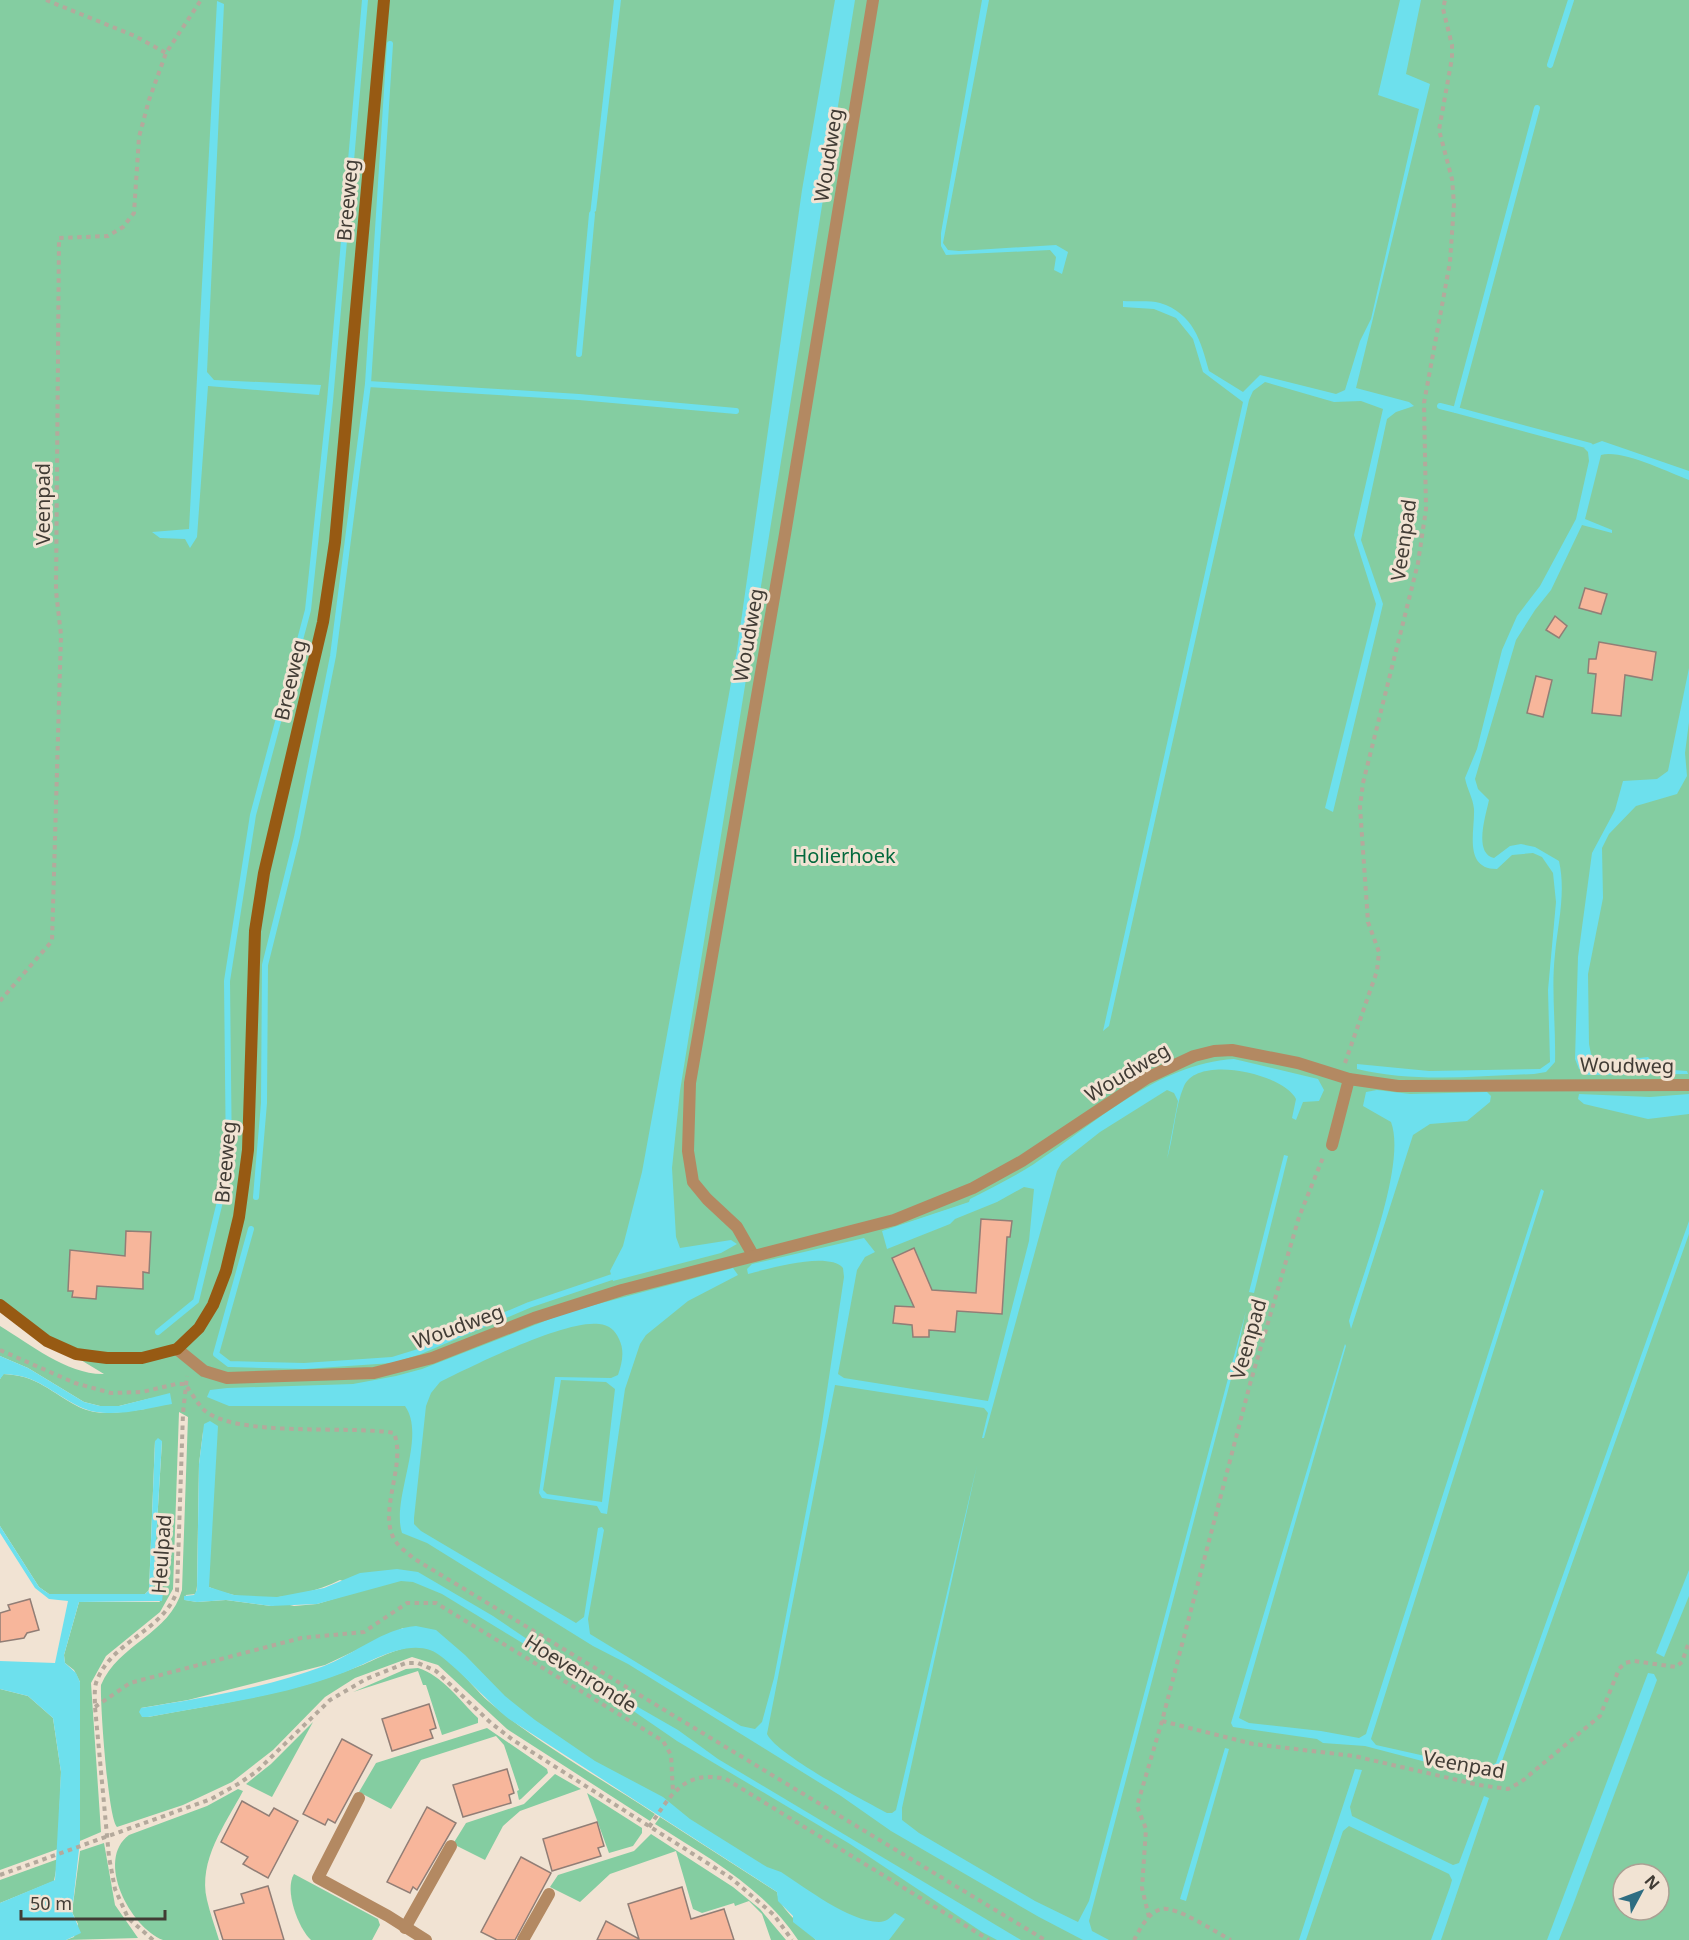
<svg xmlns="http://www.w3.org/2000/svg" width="1689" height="1940" font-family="'Noto Sans',sans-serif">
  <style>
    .green { fill: #84cda1; fill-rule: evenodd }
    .water { fill: #6de0ed; fill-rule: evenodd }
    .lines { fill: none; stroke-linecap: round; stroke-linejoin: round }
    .stream { stroke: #6de0ed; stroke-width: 6 }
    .building { fill: #f7b69b; stroke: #917e76; stroke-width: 1.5 }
    .path { stroke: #b4a99c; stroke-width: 4; stroke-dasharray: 4.5 4.5; stroke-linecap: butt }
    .lane { stroke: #b38962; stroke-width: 12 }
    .street { stroke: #b38962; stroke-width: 12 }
    .secondary { stroke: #975a13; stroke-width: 12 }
    .labels { text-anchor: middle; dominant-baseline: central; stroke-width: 6; stroke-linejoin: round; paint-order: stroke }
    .street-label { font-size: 20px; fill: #413c35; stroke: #f1e3d3 }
    .park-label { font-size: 20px; fill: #04693d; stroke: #f1e3d3 }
  </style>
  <rect width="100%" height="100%" fill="#f1e3d3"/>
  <g class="green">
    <path d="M0,0H1689V1940H825L786,1892L511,1710L432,1640L403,1628L325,1665L188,1700L141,1708L148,1717C218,1704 291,1694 357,1667C376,1660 401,1644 422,1647C448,1651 469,1684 488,1701C538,1744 599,1777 655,1814L650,1821L507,1729L438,1665L412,1657L355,1678L325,1697L273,1750L232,1782L183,1805L117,1827C108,1818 100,1703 101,1685C118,1644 170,1634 182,1590L188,1417L179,1412L173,1589L160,1612L106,1656L91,1683L101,1832L80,1841V1682L74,1670L65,1663L64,1655L79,1602H160L153,1589L162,1441H155L149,1590L145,1594H49L39,1587L0,1526V1379L3,1374C38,1375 51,1393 79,1407C99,1417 124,1412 145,1409L152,1398L119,1406H100L84,1402L28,1368L0,1356V1326C30,1344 68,1375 104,1374L0,1311ZM203,1432L209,1587C249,1605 302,1599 340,1580L366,1589L317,1604L294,1606L282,1603L271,1606L226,1600L197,1602L185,1600L186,1595L196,1594L197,1586L199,1464ZM1623,1874H1659V1910H1623Z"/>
    <path d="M418,1668C442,1675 460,1701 478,1718V1723L442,1735L426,1685H423L418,1671L353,1692L406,1669Z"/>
    <path d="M0,1689L28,1696L53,1718L61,1772L58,1849L0,1870Z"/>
    <path d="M313,1722L272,1797L246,1784L271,1764Z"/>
    <path d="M487,1728L547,1769L548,1773L521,1799L519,1800L517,1791L519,1790L504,1745L496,1736L421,1760L391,1809L359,1792L376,1763Z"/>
    <path d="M555,1774L581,1789L520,1811L503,1826L485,1860L453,1844L466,1823L524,1804Z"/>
    <path d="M238,1789L243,1791C225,1825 198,1860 207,1900C210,1913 215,1927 219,1940C205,1940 174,1940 163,1940C130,1927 95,1860 129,1835L207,1806Z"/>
    <path d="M587,1793L642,1828V1833L633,1846L609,1853Z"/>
    <path d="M660,1817L777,1892C780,1911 804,1926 816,1940H798C763,1887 707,1857 655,1824Z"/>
    <path d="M651,1834L733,1887L760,1909L786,1940H771L762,1914L749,1901L735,1906L734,1903L702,1913L693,1909L676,1851L610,1874L580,1902L550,1887L558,1875L634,1851Z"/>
    <path d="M104,1843L115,1905L138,1938L66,1940L74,1937L78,1924L72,1912L80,1851Z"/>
    <path d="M58,1859L54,1881L0,1903V1880Z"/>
    <path d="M294,1874L378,1919L380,1925L372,1940H311C298,1928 284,1890 294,1874Z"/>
  </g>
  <g class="water">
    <path d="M614,0H621L596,211L590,215Z"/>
    <path d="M835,0H855L680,1091L672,1168L676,1237L680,1248L731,1240L737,1244L721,1253L613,1281L610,1271L623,1246L642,1172L737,650L802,190Z"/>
    <path d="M982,0H989L943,243L948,250L959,251L1056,245L1068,252L1062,274L1054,270L1056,257L1050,250L946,255L941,246V233Z"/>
    <path d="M1400,0H1421L1406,74L1430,84L1356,388L1409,402L1414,406L1396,412L1387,419L1361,540L1383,604L1333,812L1325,808L1376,604L1354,535L1383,409L1361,401L1334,402L1265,382L1253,391L1249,400L1109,1026L1103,1031L1243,402L1203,372L1193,339L1176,318L1154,309L1123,307V301C1134,302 1149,300 1160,303C1193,313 1201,341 1209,371L1243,392L1260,375L1336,394L1345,390L1360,341L1371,319L1419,109L1378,95Z"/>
    <path d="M217,1L224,4L207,372L214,380L321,385L319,395L208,386L197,537L190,548L185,539L160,538L152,532L189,529Z"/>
    <path d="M1602,441L1689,471V480C1668,472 1621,449 1601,455L1585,519L1612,530V533L1582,525L1551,590L1535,610L1516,640L1475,779L1478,789L1489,800C1486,815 1473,853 1494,858L1510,846L1521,844L1535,847L1559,861C1566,892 1558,923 1555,954C1551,990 1556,1026 1555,1062L1546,1072L1534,1074C1475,1076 1414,1083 1357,1069V1064L1429,1071L1540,1069L1550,1062L1548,990L1556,902L1553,873L1542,857L1533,853L1512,855L1497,869C1463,869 1475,831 1474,809C1473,798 1467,789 1465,778L1477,749L1502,650L1517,616L1540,586L1576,519L1589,461L1588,452L1584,448Z"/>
    <path d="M1689,668V722L1685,753L1687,776L1677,794L1636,806L1609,834L1602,848L1603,898L1588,974L1589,1044L1591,1054L1598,1063L1648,1057L1659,1069L1687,1071L1688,1074L1588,1075L1579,1069L1575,1059L1578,957L1592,853L1615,810L1623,781L1657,779L1668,771Z"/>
    <path d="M1234,1059L1318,1079L1324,1090L1319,1101L1303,1102L1296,1120L1292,1118L1296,1099C1284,1074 1198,1054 1184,1086C1175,1106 1174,1136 1167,1159L1178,1101L1174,1093L1167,1090L1100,1132L1062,1162L1057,1171L984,1438H982L988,1413L984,1408L835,1385L767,1734C777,1755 863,1800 887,1813H892L896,1810L977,1465L902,1808V1820L919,1833L1035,1901L1078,1922L1089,1901L1246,1311L1232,1375L1089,1921L1092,1931L1109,1940H1083L1039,1917L891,1831L841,1796L628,1664L593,1646L427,1543L402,1533C391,1499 427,1437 405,1406H229L207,1397L210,1390L227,1388L353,1384L396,1376L422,1369L568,1312L733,1268L738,1275L688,1301L646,1335L640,1344L625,1389L607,1514L601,1513L597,1506L542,1498L539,1493L555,1377L611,1378L618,1375C622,1363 625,1351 619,1339C615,1330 609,1325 599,1324C566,1319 472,1366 440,1382L431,1393L426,1406L414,1518V1524L421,1531L576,1623L584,1617L598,1528L602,1527L604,1530L588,1619L590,1634L741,1726L755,1729L762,1722L774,1678L819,1444L844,1277L843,1268C828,1251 768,1269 748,1274L747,1269L752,1264L864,1238L875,1252L865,1257L857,1270L838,1374L844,1378L988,1401L1029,1241L1034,1189L1024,1187L997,1202L955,1219L950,1224L887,1249L882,1231L969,1202L970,1199C991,1188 1014,1177 1034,1164C1096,1123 1157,1064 1234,1059ZM561,1380L606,1382L615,1389L602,1502L547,1494L543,1490Z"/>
    <path d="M1377,1090L1410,1094L1487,1092L1491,1096L1490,1102L1467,1121L1430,1124L1413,1135L1351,1329L1349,1321C1362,1275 1407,1164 1391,1122L1363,1106L1366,1092Z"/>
    <path d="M1579,1094L1650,1097L1689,1094V1114L1648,1119L1584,1104L1578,1099Z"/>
    <path d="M1284,1155L1288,1156L1254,1293L1249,1292Z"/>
    <path d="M1541,1189L1544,1191L1371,1739L1376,1745L1474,1767L1487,1768L1496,1763L1689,1221V1234L1497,1775L1468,1773L1365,1746L1323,1743L1317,1739L1233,1727L1231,1723L1345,1344L1346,1346L1239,1718L1249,1723L1321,1731L1359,1738L1366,1734Z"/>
    <path d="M0,1356L28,1368L84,1402L100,1406H119L170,1393L172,1404C144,1409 107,1420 80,1407C51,1393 38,1375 4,1374L0,1379Z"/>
    <path d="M210,1421L218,1426L209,1587L234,1595L277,1597L324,1588L360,1573L397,1569L418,1572L493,1616L570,1668L678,1730L718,1759L1021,1940H997L982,1932L850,1844L677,1741L629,1708L442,1594L413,1582L401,1581L317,1604L271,1606L226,1600L197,1602L184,1600V1596L194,1595L197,1590L199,1464L204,1424Z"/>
    <path d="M158,1438L162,1441L153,1589L163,1593L162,1601L79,1602L64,1655L65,1663L76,1673L80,1682V1841L72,1912L81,1933L66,1940H0V1903L55,1880L61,1772L53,1718L28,1696L0,1689V1661L55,1663L68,1601L49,1599L35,1588L0,1533V1526L39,1587L49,1594H145L149,1590L155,1441Z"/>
    <path d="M1689,1570V1596L1664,1657L1656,1653Z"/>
    <path d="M416,1626L436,1630L465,1655L505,1696L535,1720L595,1761L663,1797L690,1819L767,1867L781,1872C806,1888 848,1921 879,1922C886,1922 890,1918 895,1913L905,1919L889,1940H816L793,1922V1916L778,1901L777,1892L509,1719C489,1704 448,1656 430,1650C402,1640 366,1665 340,1674C280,1697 211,1705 148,1717H142L139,1712L141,1708C201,1698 266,1688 324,1666C355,1654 382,1629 416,1626Z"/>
    <path d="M1648,1673L1654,1674L1657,1680L1573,1905L1559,1940H1547Z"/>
    <path d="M1225,1748L1229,1749L1186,1901L1180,1899Z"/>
    <path d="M1355,1769L1362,1770L1350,1807L1352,1816L1453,1865L1459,1863L1484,1796L1489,1798L1441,1940H1431L1450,1887L1452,1880L1449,1874L1349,1826L1343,1831L1306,1940H1299Z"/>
  </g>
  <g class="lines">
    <g class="stream">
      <path d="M1550,65L1571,0"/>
      <path d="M579,354L592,214"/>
      <path d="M368,384L579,397L736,411"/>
      <path d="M1440,406L1456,410L1537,108"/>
      <path d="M1456,410L1590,446"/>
      <path d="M256,1197L264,1103L265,965L297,837L333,656L368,384L390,44"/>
      <path d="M251,1229L216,1354L229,1364L304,1366L392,1360L418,1352L529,1305L612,1277"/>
      <path d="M158,1332L196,1301L229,1164L227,981L253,815L308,610L330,401L365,0"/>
    </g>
  </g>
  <g class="building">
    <path d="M1585,588L1607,594L1601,614L1579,608Z"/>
    <path d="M1555,616L1567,626L1559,638L1546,630Z"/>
    <path d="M1599,642L1656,652L1652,680L1625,675L1621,716L1592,713L1596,674L1588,673L1589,659H1596Z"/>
    <path d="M1536,676L1552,680L1543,717L1527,713Z"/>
    <path d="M981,1219L1012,1221L1010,1237H1007L1002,1314L957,1311L955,1332L929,1330V1337H913L912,1325L893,1323L895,1306L914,1307L892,1258L914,1248L932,1290L976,1293Z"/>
    <path d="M126,1231L151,1232L149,1273L143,1272V1289L97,1286L96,1299L72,1297L73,1291H68L70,1250L125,1256Z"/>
    <path d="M30,1599L39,1630L27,1633L24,1638L0,1642V1613L10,1610L8,1605Z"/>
    <path d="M429,1704L436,1728L430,1730L433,1738L392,1751L382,1719Z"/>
    <path d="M342,1739L372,1755L335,1823L328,1819L325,1825L303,1814Z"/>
    <path d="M507,1769L514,1793L509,1795L511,1803L463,1817L453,1785Z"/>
    <path d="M242,1801L269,1816L274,1808L298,1821L268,1878L243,1864L248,1857L221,1842Z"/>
    <path d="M427,1807L456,1823L417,1890L413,1887L410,1893L387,1882Z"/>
    <path d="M597,1822L604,1846L598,1848L601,1856L552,1871L543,1839Z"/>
    <path d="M521,1857L551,1873L515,1940H497L481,1932Z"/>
    <path d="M268,1886L284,1940H223L214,1911L244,1903L241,1894Z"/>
    <path d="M682,1887L691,1919L724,1909L734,1940H597L606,1921L639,1939L628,1904Z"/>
  </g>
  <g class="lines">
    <g class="path">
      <path d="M46,0L135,36L166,53"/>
      <path d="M0,1001L52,941L61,635L56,591L59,238L108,236L123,227L134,213L139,137L149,100L166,53L201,0"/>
      <path d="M1345,1063L1377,971L1379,952L1368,922L1360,807L1363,783L1418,563L1426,509L1424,403L1450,262L1454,204L1452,179L1439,130L1452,58V45L1443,9L1445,0"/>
      <path d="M0,1350L75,1383L111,1393L142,1392L176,1384H185C191,1392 197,1403 204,1410C236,1438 350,1425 394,1433C407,1465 376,1514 396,1542C400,1548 408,1553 413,1558L1045,1940"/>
      <path d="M95,1707L130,1683L301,1638L364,1632L407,1603H436L663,1741L671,1755L673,1792"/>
      <path d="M1162,1721L1253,1744L1354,1756L1479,1785L1508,1789L1521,1782L1600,1716L1619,1669L1625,1663L1634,1661L1676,1667L1682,1662L1689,1642"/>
      <path d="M649,1827C670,1797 683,1769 726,1779L989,1940"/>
      <path d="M0,1875L211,1799L238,1784L256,1772L330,1700L366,1679L406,1663H418L436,1671L491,1723L513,1740L731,1878L774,1915L792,1940"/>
      <path d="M1149,1917L1142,1888L1146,1829L1137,1806L1162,1721L1250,1384L1299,1217L1324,1155"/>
      <path d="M153,1940L128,1918L115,1889L109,1857L95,1707C95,1699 94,1690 96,1683C110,1641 163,1632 177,1591L183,1413L187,1376"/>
      <path d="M1134,1940C1140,1929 1148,1912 1162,1909C1177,1906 1217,1933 1231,1940"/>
    </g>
    <path class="lane" d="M1332,1145L1349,1079"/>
    <g class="street">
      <path d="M753,1255L737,1227L707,1199L693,1182L688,1151L690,1083L785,534L873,0"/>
      <path d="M177,1349L204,1371L227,1378L374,1373L432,1358L534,1318L622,1290L894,1220L973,1188L1022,1161L1147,1078L1194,1056L1214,1051L1232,1050L1298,1063L1349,1079L1398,1086L1689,1085"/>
      <path d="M359,1798L318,1878L388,1916L426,1940"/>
      <path d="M405,1928L451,1846"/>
      <path d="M523,1940L549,1894"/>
    </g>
    <path class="secondary" d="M0,1305L47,1341L76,1354L107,1358H142L177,1349L199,1328L213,1305L226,1271L239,1217L248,1150L255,931L264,873L323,622L335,542L384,0"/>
  </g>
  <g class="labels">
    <g class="street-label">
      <text transform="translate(828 155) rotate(-81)">Woudweg</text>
      <text transform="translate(347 200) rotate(-85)">Breeweg</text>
      <text transform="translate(42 504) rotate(-90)">Veenpad</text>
      <text transform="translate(1403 540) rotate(-82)">Veenpad</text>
      <text transform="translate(748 635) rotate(-80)">Woudweg</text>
      <text transform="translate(290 680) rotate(-77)">Breeweg</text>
      <text transform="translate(1627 1065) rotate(1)">Woudweg</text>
      <text transform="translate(1127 1072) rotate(-31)">Woudweg</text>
      <text transform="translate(225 1162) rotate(-85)">Breeweg</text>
      <text transform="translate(458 1326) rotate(-20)">Woudweg</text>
      <text transform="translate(1248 1339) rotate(-74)">Veenpad</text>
      <text transform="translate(161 1554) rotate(-86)">Heulpad</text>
      <text transform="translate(581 1673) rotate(32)">Hoevenronde</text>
      <text transform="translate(1464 1764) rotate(10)">Veenpad</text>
    </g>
    <g class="park-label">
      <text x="844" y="855">Holierhoek</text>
    </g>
  </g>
  <g transform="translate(1641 1892) rotate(49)"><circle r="28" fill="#f1e3d3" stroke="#aba094" stroke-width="1.5"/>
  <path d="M0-4.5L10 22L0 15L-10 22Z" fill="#2e6d82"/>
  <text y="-9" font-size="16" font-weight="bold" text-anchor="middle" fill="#413c35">N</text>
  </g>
  <path d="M21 1910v9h144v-9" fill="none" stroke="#413c35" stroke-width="3"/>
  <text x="30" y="1910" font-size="18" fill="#413c35" stroke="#f1e3d3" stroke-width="4.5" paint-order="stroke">50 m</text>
</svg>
